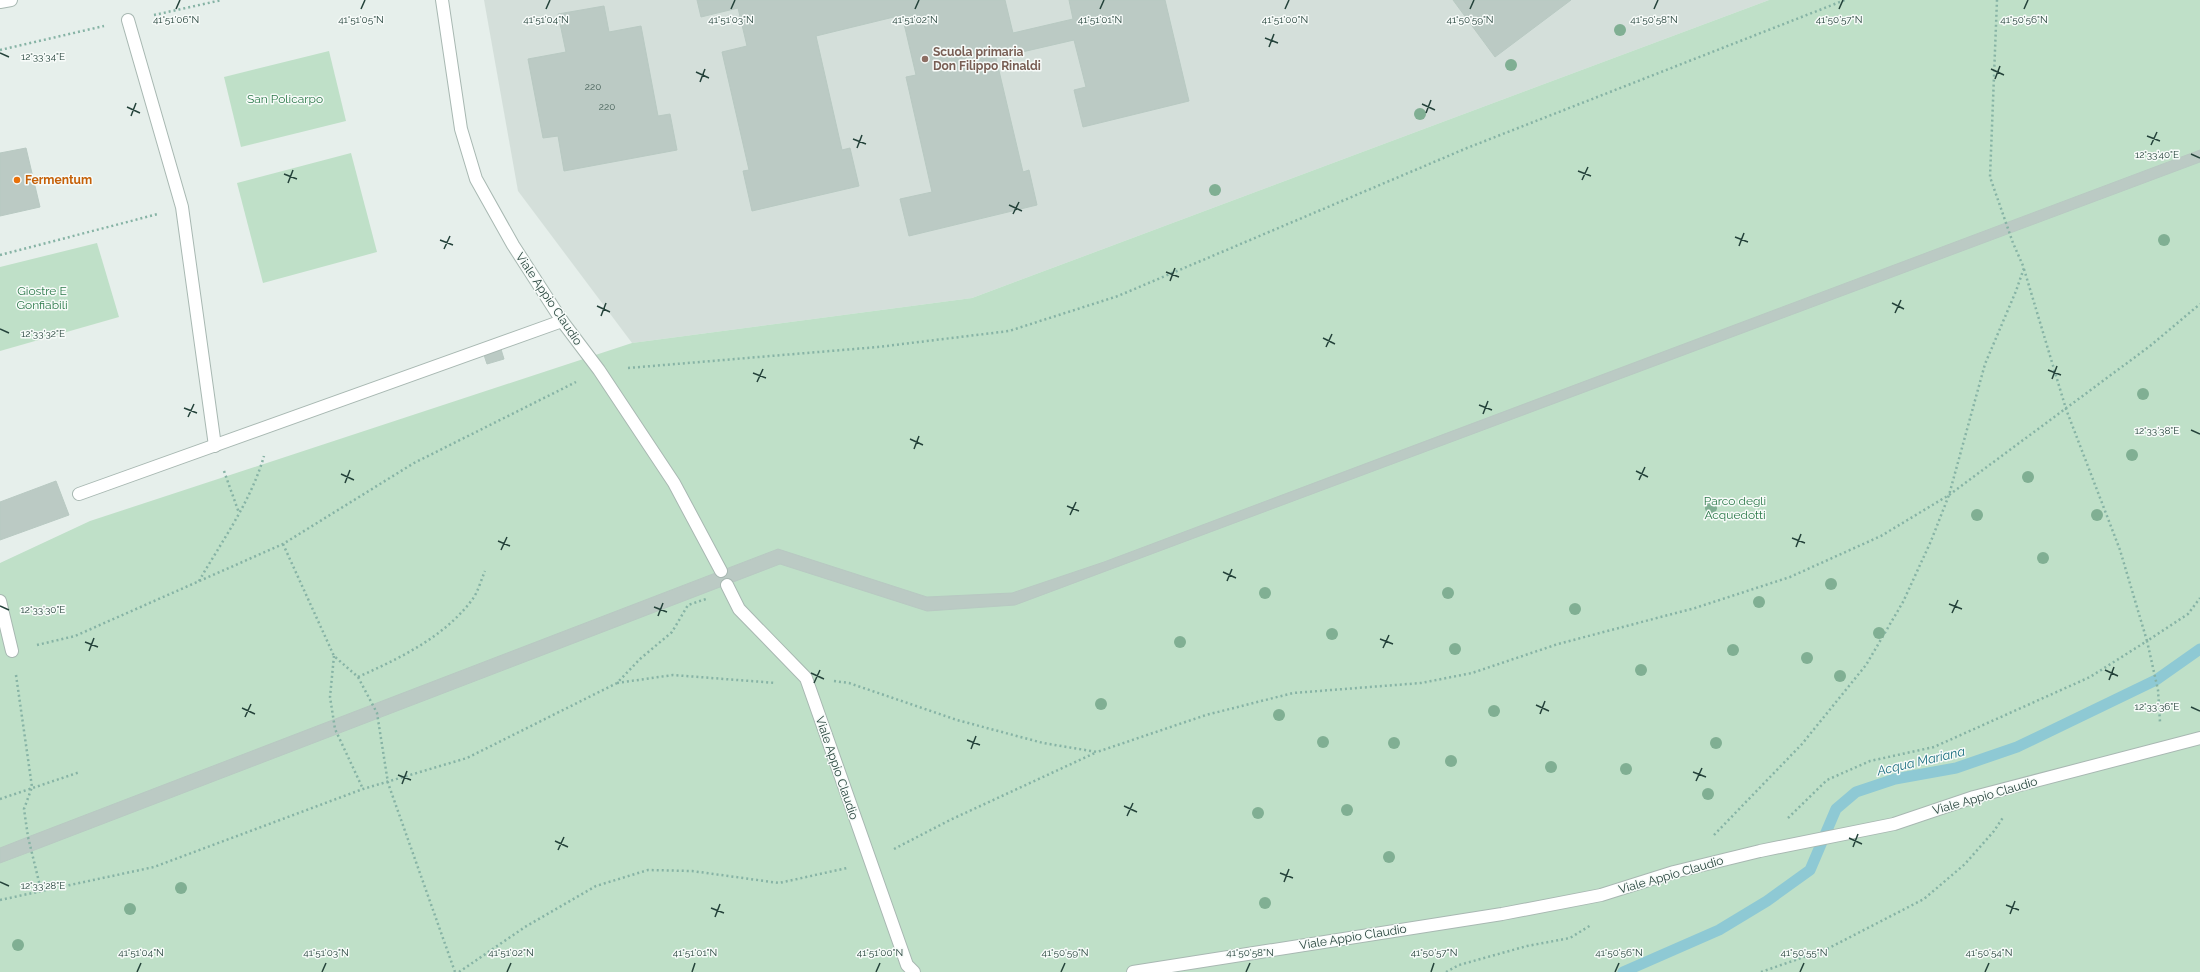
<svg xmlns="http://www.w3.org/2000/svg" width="2200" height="972" font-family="Raleway,sans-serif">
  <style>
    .built { fill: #d4dfda }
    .green { fill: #bfe0c8 }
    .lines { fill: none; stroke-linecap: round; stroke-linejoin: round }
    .stream { stroke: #8ec9d4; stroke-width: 11 }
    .building { fill: #bbcac4; stroke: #b8c9c2 }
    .street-casing { stroke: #a8b8b2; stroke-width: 14 }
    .path { stroke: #86b3a5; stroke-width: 2.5; stroke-dasharray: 2 3; stroke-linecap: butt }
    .street { stroke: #fff; stroke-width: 12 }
    .tree { fill: #80af93 }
    .ticks { fill: none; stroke: #24423a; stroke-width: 1.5 }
    .education-dot { fill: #8d6e63; stroke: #f7fbf9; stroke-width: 1.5 }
    .food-dot { fill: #e8710a; stroke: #f7fbf9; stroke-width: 1.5 }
    .labels { text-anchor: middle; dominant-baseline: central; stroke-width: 3; stroke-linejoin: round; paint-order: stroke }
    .number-label { font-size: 10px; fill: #4a645c }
    .education-label { font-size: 12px; font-weight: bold; fill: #785e54; stroke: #f7fbf9; text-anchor: start }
    .park-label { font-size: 12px; fill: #2d7a4b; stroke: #f7fbf9 }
    .food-label { font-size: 12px; font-weight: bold; fill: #c56008; stroke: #f7fbf9; text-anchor: start }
    .street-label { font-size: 12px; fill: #24423a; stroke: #f7fbf9 }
    .water-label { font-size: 13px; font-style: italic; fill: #1c6f80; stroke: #f7fbf9 }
    .ticks-label { font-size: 10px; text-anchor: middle; fill: #24423a; stroke: #f7fbf9; stroke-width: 3; stroke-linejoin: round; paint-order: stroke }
  </style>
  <rect width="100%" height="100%" fill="#e6efeb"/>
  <path class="built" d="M484,0H1769L972,298L632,343L518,191Z"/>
  <g class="green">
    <path d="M1769,0H2200V972H0V563L90,521L632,343L972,298Z"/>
    <path d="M329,51L346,121L241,147L224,77Z"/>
    <path d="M351,153L377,252L263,283L237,183Z"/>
    <path d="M97,243L119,317L0,351V267Z"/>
  </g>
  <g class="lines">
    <path class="stream" d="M1623,972L1719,930L1767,901L1810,870L1836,809L1856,792L1895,779L1956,768L2017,747L2156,680L2200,649"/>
  </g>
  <g class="building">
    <path d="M697,0H1005L1013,33L1073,19L1069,0H1165L1189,101L1083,127L1074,90L1086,87L1074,40L996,58L1023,172L1029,170L1037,205L909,236L900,199L932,192L906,77L916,75L902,15L816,36L842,150L850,148L859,186L752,211L743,171L749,170L722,52L747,46L738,8L701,17Z"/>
    <path d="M1453,0H1571L1495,57Z"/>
    <path d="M604,6L609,32L641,26L658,116L670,114L677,150L564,171L558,136L543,138L528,59L566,52L558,14Z"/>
    <path d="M26,148L40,207L0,216V153Z"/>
    <path d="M2200,150V162L1015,605L927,611L780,564L32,851L28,837L778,549L927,597L1012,593L1104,562Z"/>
    <path d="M500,346L504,359L487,364L483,352Z"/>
    <path d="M56,481L69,515L0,540V502Z"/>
    <path d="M28,837L32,851L0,863V848Z"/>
  </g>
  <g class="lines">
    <defs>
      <g id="street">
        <path d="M442,0L461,129L476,179L513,245L562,321L599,370L674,483L721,571"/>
        <path d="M0,2L11,0"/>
        <path d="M128,20L182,207L215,446"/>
        <path d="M79,494L562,321"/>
        <path d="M727,585L739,609L806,678L907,965L914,972"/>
        <path d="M0,601L12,651"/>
        <path d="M1133,972L1502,914L1601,895L1674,872L1760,851L1894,824L1974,797L2200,738"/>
      </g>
    </defs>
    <use href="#street" class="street-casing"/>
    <g class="path">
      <path d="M154,15L222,0"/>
      <path d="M0,50L104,26"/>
      <path d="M0,255L158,214"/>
      <path d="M2024,269L2066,409L2120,550L2147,641L2188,614L2200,598"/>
      <path d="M628,368L878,347L1009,331L1118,296L1467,148L1845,0"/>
      <path d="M224,471L239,513"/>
      <path d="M283,544L334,656L358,677L377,713L388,783L455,972"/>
      <path d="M199,581C222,541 251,501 264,456"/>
      <path d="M37,645L75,636L283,544L414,463L576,382"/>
      <path d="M334,656L330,697L335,729L363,789"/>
      <path d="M16,675L32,787L24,809L28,837L41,890"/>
      <path d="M358,677C400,658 443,638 472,600C478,592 481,580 485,571"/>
      <path d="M834,681L849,683L957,720L1043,743L1097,752L1206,715L1293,693L1421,683L1472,673L1558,644L1695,608L1790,577L1881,536L1949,495L2150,346L2200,304"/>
      <path d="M617,683L673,675L776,683"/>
      <path d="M0,799L80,772"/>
      <path d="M1788,818L1827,780L1870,761L1934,747L2090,677L2147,641L2158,690L2160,722"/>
      <path d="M1714,835L1802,744L1866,665L1903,602L1931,541L1949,495L1985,364L2016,291L2024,268L2013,243L1990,177L1997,0"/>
      <path d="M894,849L950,820L1097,752"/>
      <path d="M0,900L154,867L363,789L467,758L617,683L640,659L672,632L688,605L706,599"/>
      <path d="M459,972L525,927L596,886L648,870L692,871L779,883L847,868"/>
      <path d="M1446,972L1459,965L1527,946L1570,938L1591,925"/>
      <path d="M1761,972L1827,949L1924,899L1965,864L1994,831L2004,816"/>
    </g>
    <use href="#street" class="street"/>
  </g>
  <g class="tree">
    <circle cx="1620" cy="30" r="6"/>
    <circle cx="1511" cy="65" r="6"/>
    <circle cx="1420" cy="114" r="6"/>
    <circle cx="1215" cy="190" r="6"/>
    <circle cx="2164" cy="240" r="6"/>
    <circle cx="2143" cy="394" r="6"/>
    <circle cx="2132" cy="455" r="6"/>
    <circle cx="2028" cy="477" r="6"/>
    <circle cx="1711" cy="508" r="6"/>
    <circle cx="1977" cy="515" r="6"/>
    <circle cx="2097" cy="515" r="6"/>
    <circle cx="2043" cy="558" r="6"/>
    <circle cx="1831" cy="584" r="6"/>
    <circle cx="1265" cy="593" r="6"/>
    <circle cx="1448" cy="593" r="6"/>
    <circle cx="1759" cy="602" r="6"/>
    <circle cx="1575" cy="609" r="6"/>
    <circle cx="1879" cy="633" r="6"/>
    <circle cx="1332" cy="634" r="6"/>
    <circle cx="1180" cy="642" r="6"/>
    <circle cx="1455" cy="649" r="6"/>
    <circle cx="1733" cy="650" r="6"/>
    <circle cx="1807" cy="658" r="6"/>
    <circle cx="1641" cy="670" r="6"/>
    <circle cx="1840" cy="676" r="6"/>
    <circle cx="1101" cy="704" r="6"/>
    <circle cx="1494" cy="711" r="6"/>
    <circle cx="1279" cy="715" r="6"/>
    <circle cx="1323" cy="742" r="6"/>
    <circle cx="1394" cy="743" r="6"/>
    <circle cx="1716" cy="743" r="6"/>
    <circle cx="1451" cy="761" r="6"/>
    <circle cx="1551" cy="767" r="6"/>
    <circle cx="1626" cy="769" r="6"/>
    <circle cx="1708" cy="794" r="6"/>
    <circle cx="1347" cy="810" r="6"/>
    <circle cx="1258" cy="813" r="6"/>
    <circle cx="1389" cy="857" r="6"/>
    <circle cx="181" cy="888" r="6"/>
    <circle cx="1265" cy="903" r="6"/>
    <circle cx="130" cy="909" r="6"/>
    <circle cx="18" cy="945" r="6"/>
  </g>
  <path class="ticks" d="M176,9L180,0M361,9L365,0M546,9L550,0M731,9L735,0M915,9L919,0M1100,9L1104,0M1285,9L1289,0M1470,9L1474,0M1654,9L1658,0M1839,9L1843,0M2024,9L2028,0M1265,38L1278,43M1269,47L1274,34M0,53L9,57M1991,69L2004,75M696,72L709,78M1995,79L2000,66M700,82L705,69M1422,104L1435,110M127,107L140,113M1426,113L1431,100M131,116L136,103M2147,136L2160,141M853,139L866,144M2151,145L2157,132M857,148L862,135M2191,154L2200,158M1578,171L1591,176M284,174L297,179M1582,180L1588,167M288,183L293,170M1009,205L1022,211M1013,214L1019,202M1735,237L1748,242M440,240L453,245M1739,246L1744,233M444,249L450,236M1166,272L1179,277M1170,281L1175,268M1892,303L1904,309M597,306L610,312M1895,313L1901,300M601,316L606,303M0,329L9,333M1323,338L1335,344M1326,347L1332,334M2048,370L2061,375M753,373L766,378M2052,379L2057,366M757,382L763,369M1479,405L1492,410M184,408L197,413M1483,414L1488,401M188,417L194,404M2191,430L2200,434M910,439L923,445M914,449L919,436M1636,471L1648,477M341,474L354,480M1639,480L1645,467M345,483L350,470M1067,506L1079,511M1070,515L1076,502M1792,538L1805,543M498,541L510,546M1796,547L1801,534M501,550L507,537M1223,572L1236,578M1227,581L1232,569M1949,604L1962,609M0,606L9,610M654,607L667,612M1952,613L1958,600M658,616L663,603M1380,639L1393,644M85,642L98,647M1383,648L1389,635M89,651L94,638M2105,670L2118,676M811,673L824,679M2109,680L2114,667M814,683L820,670M1536,705L1549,711M2191,707L2200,711M242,708L255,714M1540,714L1545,701M245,717L251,704M967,740L980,745M971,749L976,736M1693,772L1706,777M398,775L411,780M1696,781L1702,768M402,784L407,771M1124,806L1137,812M1127,816L1133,803M1849,838L1862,844M555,841L568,847M1853,847L1858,834M558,850L564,837M1280,873L1293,878M0,882L9,886M1284,882L1289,869M2006,905L2019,910M711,908L724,913M2010,914L2015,901M715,917L720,904M137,972L141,963M322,972L326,963M507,972L511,963M692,972L695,963M876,972L880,963M1061,972L1065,963M1246,972L1250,963M1431,972L1434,963M1615,972L1619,963M1800,972L1804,963M1985,972L1989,963"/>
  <circle class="education-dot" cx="925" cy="59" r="4"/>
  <circle class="food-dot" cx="17" cy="180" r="4"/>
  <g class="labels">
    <g class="number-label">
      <text x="593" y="86">220</text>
      <text x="607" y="106">220</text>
    </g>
    <g class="education-label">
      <text x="933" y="52">Scuola primaria<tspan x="933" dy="14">Don Filippo Rinaldi</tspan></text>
    </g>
    <g class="park-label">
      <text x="285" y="99">San Policarpo</text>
      <text x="42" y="291">Giostre E<tspan x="42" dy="14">Gonfiabili</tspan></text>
      <text x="1735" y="501">Parco degli<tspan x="1735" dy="14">Acquedotti</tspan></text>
    </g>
    <g class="food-label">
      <text x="25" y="180">Fermentum</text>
    </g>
    <g class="street-label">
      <text transform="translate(549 299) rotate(56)">Viale Appio Claudio</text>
      <text transform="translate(837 768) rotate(71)">Viale Appio Claudio</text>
      <text transform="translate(1985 796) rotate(-16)">Viale Appio Claudio</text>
      <text transform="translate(1671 875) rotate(-16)">Viale Appio Claudio</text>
      <text transform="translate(1353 937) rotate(-9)">Viale Appio Claudio</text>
    </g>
    <g class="water-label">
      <text transform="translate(1921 761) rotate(-13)">Acqua Mariana</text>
    </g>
  </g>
  <g class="ticks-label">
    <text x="361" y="23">41°51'05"N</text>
    <text x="915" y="23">41°51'02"N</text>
    <text x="1470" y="23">41°50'59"N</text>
    <text x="1839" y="23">41°50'57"N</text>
    <text x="2024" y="23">41°50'56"N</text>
    <text x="176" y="23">41°51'06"N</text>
    <text x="546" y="23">41°51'04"N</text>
    <text x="731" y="23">41°51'03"N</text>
    <text x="1100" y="23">41°51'01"N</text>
    <text x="1285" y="23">41°51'00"N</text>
    <text x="1654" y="23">41°50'58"N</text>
    <text x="43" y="60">12°33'34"E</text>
    <text x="2157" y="158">12°33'40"E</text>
    <text x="43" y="337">12°33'32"E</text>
    <text x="2157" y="434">12°33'38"E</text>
    <text x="43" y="613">12°33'30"E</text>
    <text x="2157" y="710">12°33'36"E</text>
    <text x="43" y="889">12°33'28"E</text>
    <text x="141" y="956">41°51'04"N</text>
    <text x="326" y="956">41°51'03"N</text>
    <text x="511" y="956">41°51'02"N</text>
    <text x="695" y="956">41°51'01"N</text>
    <text x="880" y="956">41°51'00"N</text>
    <text x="1065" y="956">41°50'59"N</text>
    <text x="1250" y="956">41°50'58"N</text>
    <text x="1434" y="956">41°50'57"N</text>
    <text x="1619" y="956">41°50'56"N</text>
    <text x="1804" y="956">41°50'55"N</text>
    <text x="1989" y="956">41°50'54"N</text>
  </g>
</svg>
